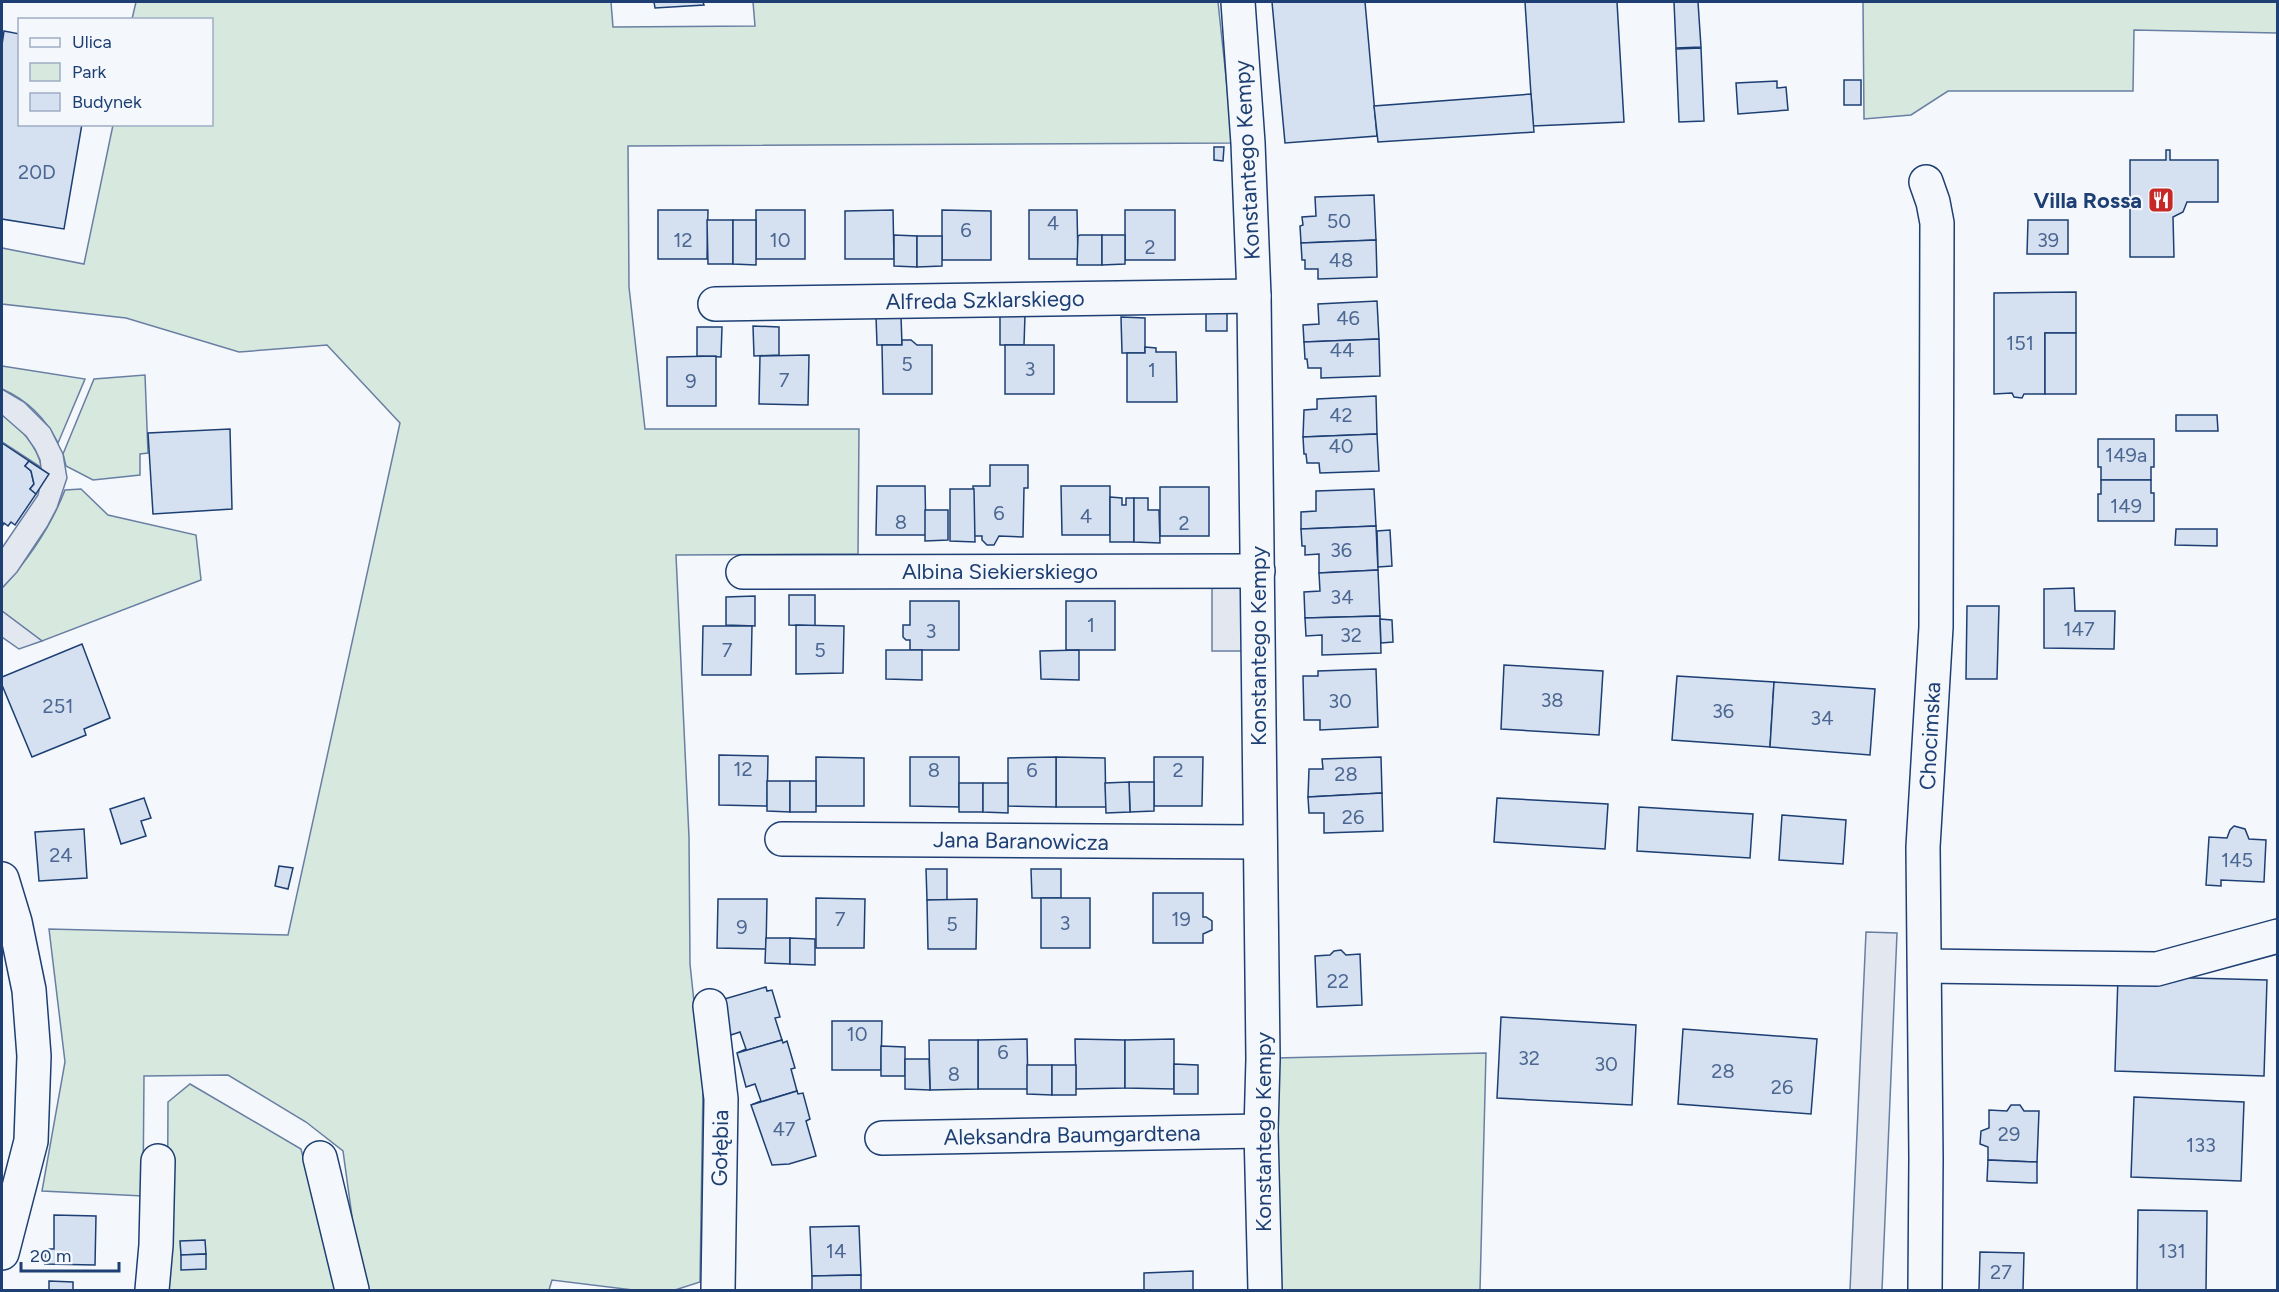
<svg xmlns="http://www.w3.org/2000/svg" width="2279" height="1292" font-family="Figtree,sans-serif">
  <style>
    .green { fill: #d7e8df; stroke: #687fa3; stroke-width: 1.5 }
    .parking { fill: #e3e8f0; stroke: #687fa3; stroke-width: 1.5 }
    .building { fill: #d5e0f0; stroke: #1d3f73; stroke-width: 1.5 }
    .lines { fill: none; stroke-linecap: round; stroke-linejoin: round }
    .minor-casing { stroke: #1d3f73; stroke-width: 36 }
    .minor { stroke: #f4f7fb; stroke-width: 33 }
    .labels { text-anchor: middle; dominant-baseline: central; stroke-width: 4.5; stroke-linejoin: round; paint-order: stroke }
    .number-label { font-size: 20px; fill: #4b6792 }
    .street-label { font-size: 22px; fill: #1d3f73; stroke: #f4f7fb }
    .poi-label { font-size: 22px; font-weight: bold; fill: #1d3f73; stroke: #f4f7fb; text-anchor: end }
  </style>
  <rect width="100%" height="100%" fill="#f4f7fb"/>
  <g class="green">
    <path d="M136,2H611L613,27L755,26L753,2H1218L1233,143L628,146L629,287L645,429H859L858,554L676,555L689,837L690,964L703,1087L700,1282L675,1290H633L552,1280L549,1290H369L354,1231L343,1151L306,1122L228,1075L144,1076L143,1196L42,1191L65,1062L49,929L288,935L400,423L327,345L239,352L126,318L2,304V248L84,264L113,125L212,124V20L132,19Z"/>
    <path d="M1863,2H2277V33L2134,30L2133,91H1948L1911,115L1864,119Z"/>
    <path d="M2,366L85,379L58,443C46,419 27,400 2,389Z"/>
    <path d="M145,375L148,453L140,454V475L93,480L66,466L63,454L94,379Z"/>
    <path d="M2,415C21,427 37,446 42,468L2,442Z"/>
    <path d="M81,489L108,515L196,535L201,580L42,641L2,611V588C28,560 51,526 65,490Z"/>
    <path d="M1486,1053L1480,1290H1279L1276,1058Z"/>
    <path d="M190,1084L301,1149L336,1290H167L168,1102Z"/>
  </g>
  <g class="parking">
    <path d="M2,389L24,402L50,428L63,454L67,478L57,508L47,527L17,572L2,588V548L38,495L42,477L40,460L35,449L26,436L2,415Z"/>
    <rect x="1212" y="581" width="32" height="70"/>
    <path d="M2,611L42,641L19,649L2,637Z"/>
    <path d="M1866,932L1897,933L1882,1290H1850Z"/>
  </g>
  <g class="building">
    <path d="M654,2H703L704,5L655,8Z"/>
    <path d="M1272,2H1365L1377,136L1285,143Z"/>
    <path d="M1525,2H1617L1624,122L1533,126Z"/>
    <path d="M1674,2H1698L1701,47L1676,48Z"/>
    <path d="M4,31L20,34V124H82L64,229L2,219V45Z"/>
    <path d="M1701,48L1704,121L1679,122L1676,49Z"/>
    <rect x="1844" y="80" width="17" height="25"/>
    <path d="M1777,81V88L1786,87L1788,110L1738,114L1736,83Z"/>
    <path d="M1531,94L1534,132L1378,142L1374,106Z"/>
    <path d="M1214,147H1224L1223,161L1214,160Z"/>
    <path d="M2166,150H2170V160H2218V202H2187L2183,212L2173,217L2174,257H2130V160H2166Z"/>
    <path d="M1374,195L1376,240L1301,243L1300,226L1303,225L1302,217L1316,216L1315,197Z"/>
    <path d="M658,210H708L707,259H658Z"/>
    <rect x="756" y="210" width="49" height="49"/>
    <path d="M893,210L894,259H845V211Z"/>
    <path d="M942,210L991,211V260H942Z"/>
    <path d="M1029,210H1077L1078,259H1029Z"/>
    <rect x="1125" y="210" width="50" height="50"/>
    <path d="M707,220H733V264H708Z"/>
    <path d="M733,220H756V265L733,264Z"/>
    <path d="M2028,220H2068V254H2027Z"/>
    <path d="M894,235L917,236V267L894,266Z"/>
    <path d="M1080,235H1102V265H1077L1078,236Z"/>
    <path d="M1102,235H1125V264L1102,265Z"/>
    <path d="M917,236H942V266L917,267Z"/>
    <path d="M1376,240L1377,277L1318,279V269H1305V260H1302L1301,243Z"/>
    <path d="M2076,292V333H2045V394H2024L2022,398L2014,397L2012,393L1994,394V293Z"/>
    <path d="M1377,301L1379,339L1304,342L1303,325L1319,324L1318,304Z"/>
    <rect x="1206" y="308" width="21" height="23"/>
    <path d="M1000,314L1025,315L1024,345H1000Z"/>
    <path d="M876,316H901L902,345H877Z"/>
    <path d="M1121,317L1145,318V353H1122Z"/>
    <path d="M753,326L779,327V355L754,356Z"/>
    <path d="M697,327H722L721,357L697,356Z"/>
    <rect x="2045" y="333" width="31" height="61"/>
    <path d="M1379,339L1380,376L1321,378V368H1308L1307,359H1305L1304,342Z"/>
    <path d="M902,340H911L917,345H932V394H883L882,345H902Z"/>
    <rect x="1005" y="345" width="49" height="49"/>
    <path d="M1145,347L1156,348V352H1176L1177,402H1127V353H1145Z"/>
    <path d="M809,355L808,405L759,404L760,356Z"/>
    <path d="M716,356V406H667V357Z"/>
    <path d="M1376,396L1377,434L1303,437L1304,410L1317,409V399Z"/>
    <path d="M2176,415H2217L2218,431H2176Z"/>
    <path d="M230,429L232,509L153,514L148,433Z"/>
    <path d="M1377,434L1379,471L1320,473L1319,463H1307L1306,454H1304L1303,437Z"/>
    <path d="M2098,439H2154V467H2151V480H2101V467H2098Z"/>
    <path d="M2,443L29,461L25,466L31,471L34,484L30,489L36,494L15,525L11,522L8,526L4,523L2,527Z"/>
    <path d="M29,461L49,474L36,494L30,489L34,484L31,471L25,466Z"/>
    <path d="M990,465H1028V488H1024L1023,537L999,536L994,545H987L982,540V536H974L973,486H990Z"/>
    <path d="M2101,480H2151V493H2154V521H2098V494H2101Z"/>
    <path d="M877,486H925L926,535H876Z"/>
    <path d="M1061,486H1110V535H1062Z"/>
    <rect x="1160" y="487" width="49" height="49"/>
    <path d="M950,489H974L975,542L950,541Z"/>
    <path d="M1374,489L1376,526L1301,529V512L1316,511V491Z"/>
    <path d="M1110,497L1122,498V505H1126V498H1134V542H1110Z"/>
    <path d="M1134,498H1148V510H1159L1160,543L1134,542Z"/>
    <path d="M925,510H948V540L925,541Z"/>
    <path d="M1376,526L1378,570L1319,573V554L1305,555V546H1302L1301,529Z"/>
    <path d="M2176,529H2217V546L2175,545Z"/>
    <path d="M1390,530L1392,566L1378,567L1377,531Z"/>
    <path d="M1378,570L1380,616L1305,618L1304,592L1320,591L1319,573Z"/>
    <path d="M2074,588L2075,611H2115L2114,649L2044,648V589Z"/>
    <path d="M789,595H815V626L789,625Z"/>
    <path d="M755,596V626L726,625V597Z"/>
    <path d="M910,601H959V650H910V640H906L903,637V625H910Z"/>
    <rect x="1066" y="601" width="49" height="49"/>
    <path d="M1967,606H1999L1997,679H1966Z"/>
    <path d="M1380,616L1381,653L1322,655V635L1306,636L1305,618Z"/>
    <path d="M1380,619L1392,620L1393,642L1381,643Z"/>
    <path d="M796,625L844,626L843,673L796,674Z"/>
    <path d="M703,626H752L751,675H702Z"/>
    <path d="M82,644L110,718L84,729L86,735L32,757L2,685V677Z"/>
    <path d="M886,650H922V680L886,679Z"/>
    <path d="M1079,650V680L1041,679L1040,651Z"/>
    <path d="M1504,665L1603,671L1599,735L1501,729Z"/>
    <path d="M1376,669L1378,727L1320,730V720H1304L1303,676H1318V671Z"/>
    <path d="M1677,676L1774,682L1770,747L1672,740Z"/>
    <path d="M1774,682L1875,689L1870,755L1770,747Z"/>
    <path d="M719,755L768,756L767,806L719,805Z"/>
    <path d="M816,757L864,758V806H816Z"/>
    <path d="M910,757H959V807L910,806Z"/>
    <path d="M1056,757L1105,758L1106,807H1056Z"/>
    <path d="M1056,757V807L1008,806V758Z"/>
    <path d="M1154,757H1203L1202,806H1154Z"/>
    <path d="M1381,757L1382,793L1308,797L1309,769H1323L1322,759Z"/>
    <path d="M767,781H790V812L767,811Z"/>
    <rect x="790" y="781" width="26" height="31"/>
    <path d="M1129,782H1154V811L1130,812Z"/>
    <path d="M1129,782L1130,812L1106,813L1105,783Z"/>
    <rect x="959" y="783" width="24" height="29"/>
    <path d="M983,783H1008V813L983,812Z"/>
    <path d="M1382,793L1383,831L1324,833V813H1309L1308,797Z"/>
    <path d="M144,798L151,818L141,821L146,836L121,844L110,809Z"/>
    <path d="M1497,798L1608,804L1605,849L1494,842Z"/>
    <path d="M1639,807L1753,814L1750,858L1637,851Z"/>
    <path d="M1782,815L1846,820L1843,864L1779,860Z"/>
    <path d="M2234,826L2245,829L2249,839L2266,840L2264,882L2221,880V886L2206,885L2209,837L2227,838L2230,830Z"/>
    <path d="M84,829L87,878L39,881L35,832Z"/>
    <path d="M279,866L293,868L288,889L275,886Z"/>
    <path d="M926,869H947V900H927Z"/>
    <path d="M1031,869H1061V898H1032Z"/>
    <path d="M1153,893H1203V917H1206L1212,921V930L1203,934V943H1153Z"/>
    <path d="M816,898L865,899L864,948H816Z"/>
    <rect x="1041" y="898" width="49" height="50"/>
    <path d="M718,899H767L766,949L717,948Z"/>
    <path d="M977,899L976,949H928L927,900Z"/>
    <path d="M766,938H790V964L765,963Z"/>
    <path d="M790,938L815,939V965L790,964Z"/>
    <path d="M1341,950L1346,955L1360,954L1362,1005L1317,1007L1315,956L1330,955L1334,951Z"/>
    <path d="M2118,976L2267,980L2264,1076L2115,1071Z"/>
    <path d="M766,987L767,991L772,990L780,1017L775,1018L782,1040L737,1053L746,1049L740,1032L731,1035L721,1000Z"/>
    <path d="M1501,1017L1636,1025L1632,1105L1497,1098Z"/>
    <path d="M832,1021H882L881,1070H832Z"/>
    <path d="M1683,1029L1817,1039L1811,1114L1678,1104Z"/>
    <path d="M1027,1039L1028,1089H978V1040Z"/>
    <path d="M1075,1039L1125,1040V1088L1076,1089Z"/>
    <path d="M1174,1039V1089L1125,1088V1040Z"/>
    <path d="M782,1040L783,1043L787,1041L795,1068L791,1069L797,1091L751,1105L761,1101L755,1084L746,1087L737,1053Z"/>
    <path d="M929,1040H978V1089L930,1090Z"/>
    <path d="M881,1046L905,1047V1076H881Z"/>
    <path d="M905,1059H929L930,1090L905,1089Z"/>
    <path d="M1174,1064L1198,1065V1094H1174Z"/>
    <path d="M1027,1065H1052V1095L1027,1094Z"/>
    <rect x="1052" y="1065" width="24" height="30"/>
    <path d="M797,1091L798,1094L803,1093L810,1119L806,1121L816,1156L789,1164L772,1165L751,1105Z"/>
    <path d="M2134,1097L2244,1102L2241,1181L2131,1177Z"/>
    <path d="M2011,1105H2020L2024,1111H2039L2037,1162L1988,1160V1147L1980,1144L1981,1131L1989,1128V1110L2007,1111Z"/>
    <path d="M1988,1160L2037,1162V1183L1987,1181Z"/>
    <path d="M2138,1210L2207,1211L2206,1290H2137Z"/>
    <path d="M54,1215L96,1216L95,1265L45,1264V1249H54Z"/>
    <path d="M859,1226L861,1275L812,1276L810,1227Z"/>
    <path d="M205,1240L206,1254L181,1255L180,1241Z"/>
    <path d="M1980,1252L2024,1253L2023,1290H1979Z"/>
    <path d="M206,1254V1269L181,1270V1255Z"/>
    <path d="M1193,1271V1290H1144V1273Z"/>
    <path d="M861,1275V1290H812V1276Z"/>
    <path d="M49,1281L73,1282V1290H49Z"/>
  </g>
  <g class="lines">
    <defs>
      <g id="minor">
        <path d="M1238,2L1248,143L1254,296L1263,1059L1261,1131L1265,1290"/>
        <path d="M715,304L1254,296"/>
        <path d="M743,572L1258,571"/>
        <path d="M782,839L1260,842"/>
        <path d="M2,879L15,922L29,990L34,1056L31,1141L2,1253"/>
        <path d="M1925,966L2157,969L2278,936"/>
        <path d="M710,1006L721,1099L718,1290"/>
        <path d="M882,1138L1261,1131"/>
        <path d="M320,1158L352,1290"/>
        <path d="M152,1290L156,1245L158,1161"/>
        <path d="M1925,1290L1926,1158L1923,847L1936,627L1937,223L1933,202L1926,182"/>
      </g>
    </defs>
    <use href="#minor" class="minor-casing"/>
    <use href="#minor" class="minor"/>
  </g>
  <defs>
    <symbol id="restaurant-square" viewBox="-11 -11 22 22"><rect x="-9" y="-9" width="18" height="18" rx="4" fill="#c62828" stroke="#f4f7fb"/><path d="M-5-6h1v4h1v-4h1v4h1v-4h1v5L-1.5 .5V6h-2V.5L-5-1ZM5-6V6H3V1.5H1.5Q1.5-4 5-6Z" fill="#fff"/></symbol>
  </defs>
  <g fill-rule="evenodd">
    <use href="#restaurant-square" x="2146" y="185" width="30" height="30"/>
  </g>
  <g class="labels">
    <g class="number-label">
      <text x="37" y="172">20D</text>
      <text x="1339" y="221">50</text>
      <text x="1053" y="223">4</text>
      <text x="966" y="230">6</text>
      <text x="683" y="240">12</text>
      <text x="780" y="240">10</text>
      <text x="2048" y="240">39</text>
      <text x="1150" y="247">2</text>
      <text x="1341" y="260">48</text>
      <text x="1348" y="318">46</text>
      <text x="2020" y="343">151</text>
      <text x="1342" y="350">44</text>
      <text x="907" y="364">5</text>
      <text x="1030" y="369">3</text>
      <text x="1152" y="370">1</text>
      <text x="784" y="380">7</text>
      <text x="691" y="381">9</text>
      <text x="1341" y="415">42</text>
      <text x="1341" y="446">40</text>
      <text x="2126" y="455">149a</text>
      <text x="2126" y="506">149</text>
      <text x="999" y="513">6</text>
      <text x="1086" y="516">4</text>
      <text x="901" y="522">8</text>
      <text x="1184" y="523">2</text>
      <text x="1341" y="550">36</text>
      <text x="1342" y="597">34</text>
      <text x="1091" y="625">1</text>
      <text x="2079" y="629">147</text>
      <text x="931" y="631">3</text>
      <text x="1351" y="635">32</text>
      <text x="727" y="650">7</text>
      <text x="820" y="650">5</text>
      <text x="1552" y="700">38</text>
      <text x="1340" y="701">30</text>
      <text x="58" y="706">251</text>
      <text x="1723" y="711">36</text>
      <text x="1822" y="718">34</text>
      <text x="743" y="769">12</text>
      <text x="934" y="770">8</text>
      <text x="1032" y="770">6</text>
      <text x="1178" y="770">2</text>
      <text x="1346" y="774">28</text>
      <text x="1353" y="817">26</text>
      <text x="61" y="855">24</text>
      <text x="2237" y="860">145</text>
      <text x="840" y="919">7</text>
      <text x="1181" y="919">19</text>
      <text x="1065" y="923">3</text>
      <text x="952" y="924">5</text>
      <text x="742" y="927">9</text>
      <text x="1338" y="981">22</text>
      <text x="857" y="1034">10</text>
      <text x="1003" y="1052">6</text>
      <text x="1529" y="1058">32</text>
      <text x="1606" y="1064">30</text>
      <text x="1723" y="1071">28</text>
      <text x="954" y="1074">8</text>
      <text x="1782" y="1087">26</text>
      <text x="784" y="1129">47</text>
      <text x="2009" y="1134">29</text>
      <text x="2201" y="1145">133</text>
      <text x="836" y="1251">14</text>
      <text x="2172" y="1251">131</text>
      <text x="2001" y="1272">27</text>
    </g>
    <g class="street-label">
      <text transform="translate(1247 160) rotate(-93)">Konstantego Kempy</text>
      <text transform="translate(985 300) rotate(-1)">Alfreda Szklarskiego</text>
      <text x="1000" y="571">Albina Siekierskiego</text>
      <text transform="translate(1258 646) rotate(-90)">Konstantego Kempy</text>
      <text transform="translate(1930 736) rotate(-87)">Chocimska</text>
      <text transform="translate(1021 841) rotate(1)">Jana Baranowicza</text>
      <text transform="translate(1263 1132) rotate(-90)">Konstantego Kempy</text>
      <text transform="translate(1072 1135) rotate(-1)">Aleksandra Baumgardtena</text>
      <text transform="translate(720 1148) rotate(-89)">Gołębia</text>
    </g>
    <g class="poi-label">
      <text x="2142" y="200">Villa Rossa</text>
    </g>
  </g>
  <rect width="2279" height="1292" fill="none" stroke="#1d3f73" stroke-width="6"/>
  <rect x="18" y="18" width="195" height="108" fill="#f4f7fb" stroke="#9eadc5" stroke-width="1.5"/>
  <rect x="30" y="38" width="30" height="9" fill="#f4f7fb" stroke="#9eadc5" stroke-width="1.5"/>
  <text x="72" y="48" font-size="18" fill="#1d3f73">Ulica</text>
  <rect x="30" y="63" width="30" height="18" fill="#d7e8df" stroke="#9eadc5" stroke-width="1.5"/>
  <text x="72" y="78" font-size="18" fill="#1d3f73">Park</text>
  <rect x="30" y="93" width="30" height="18" fill="#d5e0f0" stroke="#9eadc5" stroke-width="1.5"/>
  <text x="72" y="108" font-size="18" fill="#1d3f73">Budynek</text>
  <path d="M21 1262v9h98v-9" fill="none" stroke="#1d3f73" stroke-width="3"/>
  <text x="30" y="1262" font-size="18" fill="#1d3f73" stroke="#f4f7fb" stroke-width="4.5" paint-order="stroke">20 m</text>
</svg>
